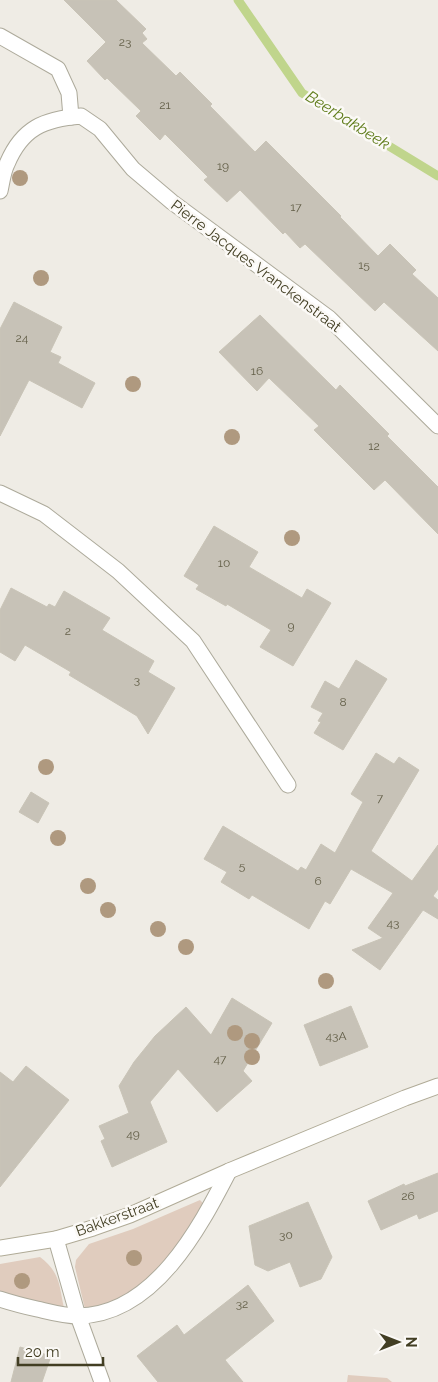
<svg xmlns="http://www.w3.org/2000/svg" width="438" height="1382" font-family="Raleway,sans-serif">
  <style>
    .green { fill: #e0ccbe }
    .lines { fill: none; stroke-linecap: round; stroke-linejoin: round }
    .stream { stroke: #c0d58c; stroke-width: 9 }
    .building { fill: #c7c2b7; stroke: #c9c4b7 }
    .street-casing { stroke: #adaa9b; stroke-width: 17 }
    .secondary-casing { stroke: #b0ab97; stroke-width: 17 }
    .street { stroke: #fff; stroke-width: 15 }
    .secondary { stroke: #fff; stroke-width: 15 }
    .tree { fill: #af997f }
    .labels { text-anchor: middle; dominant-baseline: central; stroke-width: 5; stroke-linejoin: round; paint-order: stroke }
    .number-label { font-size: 12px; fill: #635f48 }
    .street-label { font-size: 15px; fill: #423e23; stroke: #fbf9f6 }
    .water-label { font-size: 16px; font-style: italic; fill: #5f7c1a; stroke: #fbf9f6 }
  </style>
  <rect width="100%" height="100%" fill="#efece5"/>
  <g class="green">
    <path d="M200,1200L203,1203C198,1215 190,1225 183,1236C164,1263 143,1291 112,1304C104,1307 93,1307 85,1309L75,1267L76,1260L89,1244L133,1229Z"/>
    <path d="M40,1257C60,1272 59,1285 64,1308L0,1292V1264Z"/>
    <path d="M348,1375L387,1378L392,1382H347Z"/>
  </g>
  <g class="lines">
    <path class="stream" d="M238,0L302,93L438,176"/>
  </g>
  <g class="building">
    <path d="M64,0H116L146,29L142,33L147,39L142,43L176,76L180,72L212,104L210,106L255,152L266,141L341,216L340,217L378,256L390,244L416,270L412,274L438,298V351L384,302L375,311L305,244L300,248L285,232L283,234L240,190L227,202L204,180L208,177L165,134L160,140L136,116L141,111L107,78L105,80L87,61L106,42Z"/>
    <path d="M14,302L62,327L50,352L61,357L58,363L95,383L82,408L29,380L0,436V329Z"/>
    <path d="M260,315L336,390L340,385L389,434L387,436L438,487V534L385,480L374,490L314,430L319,426L269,378L257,391L219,352Z"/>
    <path d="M214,526L258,552L249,567L302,598L307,589L331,603L293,666L260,647L271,630L227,604L226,606L196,589L199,585L184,576Z"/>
    <path d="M11,588L47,607L49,604L55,607L64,591L110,618L102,630L154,661L148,672L175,688L148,734L137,716L69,675L71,672L25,645L15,661L0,652V610Z"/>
    <path d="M356,660L387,679L343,750L314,733L321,722L318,721L323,713L311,707L325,681L339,689Z"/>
    <path d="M376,753L394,764L399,757L419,770L371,851L412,881L438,845V889L433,896L438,900V919L423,910L380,970L352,950L383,938L368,928L393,893L351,869L330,904L325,901L309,929L252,895L249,899L221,882L227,872L204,859L223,826L298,871L301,867L306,870L321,844L335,853L363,802L351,794Z"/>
    <path d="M31,792L49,803L38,823L19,812Z"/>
    <path d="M232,998L272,1023L243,1071L252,1081L217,1112L178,1069L150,1102L167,1142L112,1167L101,1141L105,1139L99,1126L129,1113L119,1086L134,1062L155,1036L186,1007L211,1035Z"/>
    <path d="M351,1006L368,1047L320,1066L304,1025Z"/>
    <path d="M26,1066L69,1100L0,1187V1072L13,1082Z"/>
    <path d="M438,1173V1211L419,1219L417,1214L381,1230L368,1201L404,1184L405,1186Z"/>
    <path d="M308,1202L332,1257L321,1279L300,1287L290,1262L268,1271L255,1265L249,1226Z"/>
    <path d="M248,1285L274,1321L225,1360L243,1382H158L137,1356L177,1325L184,1335Z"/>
    <path d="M20,1347L51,1356L42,1382H11Z"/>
  </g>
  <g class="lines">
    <defs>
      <g id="street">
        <path d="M0,36L58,69L69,93L71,117"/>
        <path d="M0,191C2,182 3,172 7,164C22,128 44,119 81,116L100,129L133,169L172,202L329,318L438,426"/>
        <path d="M0,493L44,514L118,571L193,641L288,785"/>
        <path d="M56,1239L78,1316L102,1382"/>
        <path d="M0,1299C12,1303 24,1306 37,1309C50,1312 64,1316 78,1316C154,1315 199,1229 229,1171"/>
      </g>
      <path id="secondary" d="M0,1248L56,1239L93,1228L130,1215L229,1171L405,1098L438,1086"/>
    </defs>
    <use href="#street" class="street-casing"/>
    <use href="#secondary" class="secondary-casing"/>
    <use href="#street" class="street"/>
    <use href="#secondary" class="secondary"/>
  </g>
  <g class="tree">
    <circle cx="20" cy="178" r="8"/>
    <circle cx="41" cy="278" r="8"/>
    <circle cx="133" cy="384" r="8"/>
    <circle cx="232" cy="437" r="8"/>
    <circle cx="292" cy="538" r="8"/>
    <circle cx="46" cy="767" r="8"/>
    <circle cx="58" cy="838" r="8"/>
    <circle cx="88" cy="886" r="8"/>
    <circle cx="108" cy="910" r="8"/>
    <circle cx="158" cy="929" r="8"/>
    <circle cx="186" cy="947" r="8"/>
    <circle cx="326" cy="981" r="8"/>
    <circle cx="235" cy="1033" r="8"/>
    <circle cx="252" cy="1041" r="8"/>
    <circle cx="252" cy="1057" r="8"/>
    <circle cx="134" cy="1258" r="8"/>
    <circle cx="22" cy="1281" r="8"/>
  </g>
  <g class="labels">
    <g class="number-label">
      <text x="125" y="42">23</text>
      <text x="165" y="105">21</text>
      <text x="223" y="166">19</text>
      <text x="296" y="207">17</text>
      <text x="364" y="265">15</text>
      <text x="22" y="338">24</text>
      <text x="257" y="371">16</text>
      <text x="374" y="446">12</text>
      <text x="224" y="563">10</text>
      <text x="291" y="626">9</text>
      <text x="68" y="631">2</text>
      <text x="137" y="680">3</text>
      <text x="343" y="702">8</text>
      <text x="380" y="798">7</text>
      <text x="242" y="866">5</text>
      <text x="318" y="881">6</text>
      <text x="393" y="923">43</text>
      <text x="336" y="1036">43A</text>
      <text x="220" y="1059">47</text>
      <text x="133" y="1134">49</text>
      <text x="408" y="1196">26</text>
      <text x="286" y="1235">30</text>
      <text x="242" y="1304">32</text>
    </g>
    <g class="street-label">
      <text transform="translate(256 266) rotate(37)">Pierre Jacques Vranckenstraat</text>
      <text transform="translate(117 1217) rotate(-20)">Bakkerstraat</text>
    </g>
    <g class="water-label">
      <text transform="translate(348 120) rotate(32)">Beerbakbeek</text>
    </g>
  </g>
  <g transform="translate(398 1342) rotate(90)" stroke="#fbf9f6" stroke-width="4" paint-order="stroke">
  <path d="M0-4L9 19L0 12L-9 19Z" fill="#423e23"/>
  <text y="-8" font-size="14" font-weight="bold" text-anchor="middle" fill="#423e23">N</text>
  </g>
  <path d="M18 1357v8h85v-8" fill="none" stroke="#423e23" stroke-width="2.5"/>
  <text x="25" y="1357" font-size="15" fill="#423e23" stroke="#fbf9f6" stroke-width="4" paint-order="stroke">20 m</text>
</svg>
